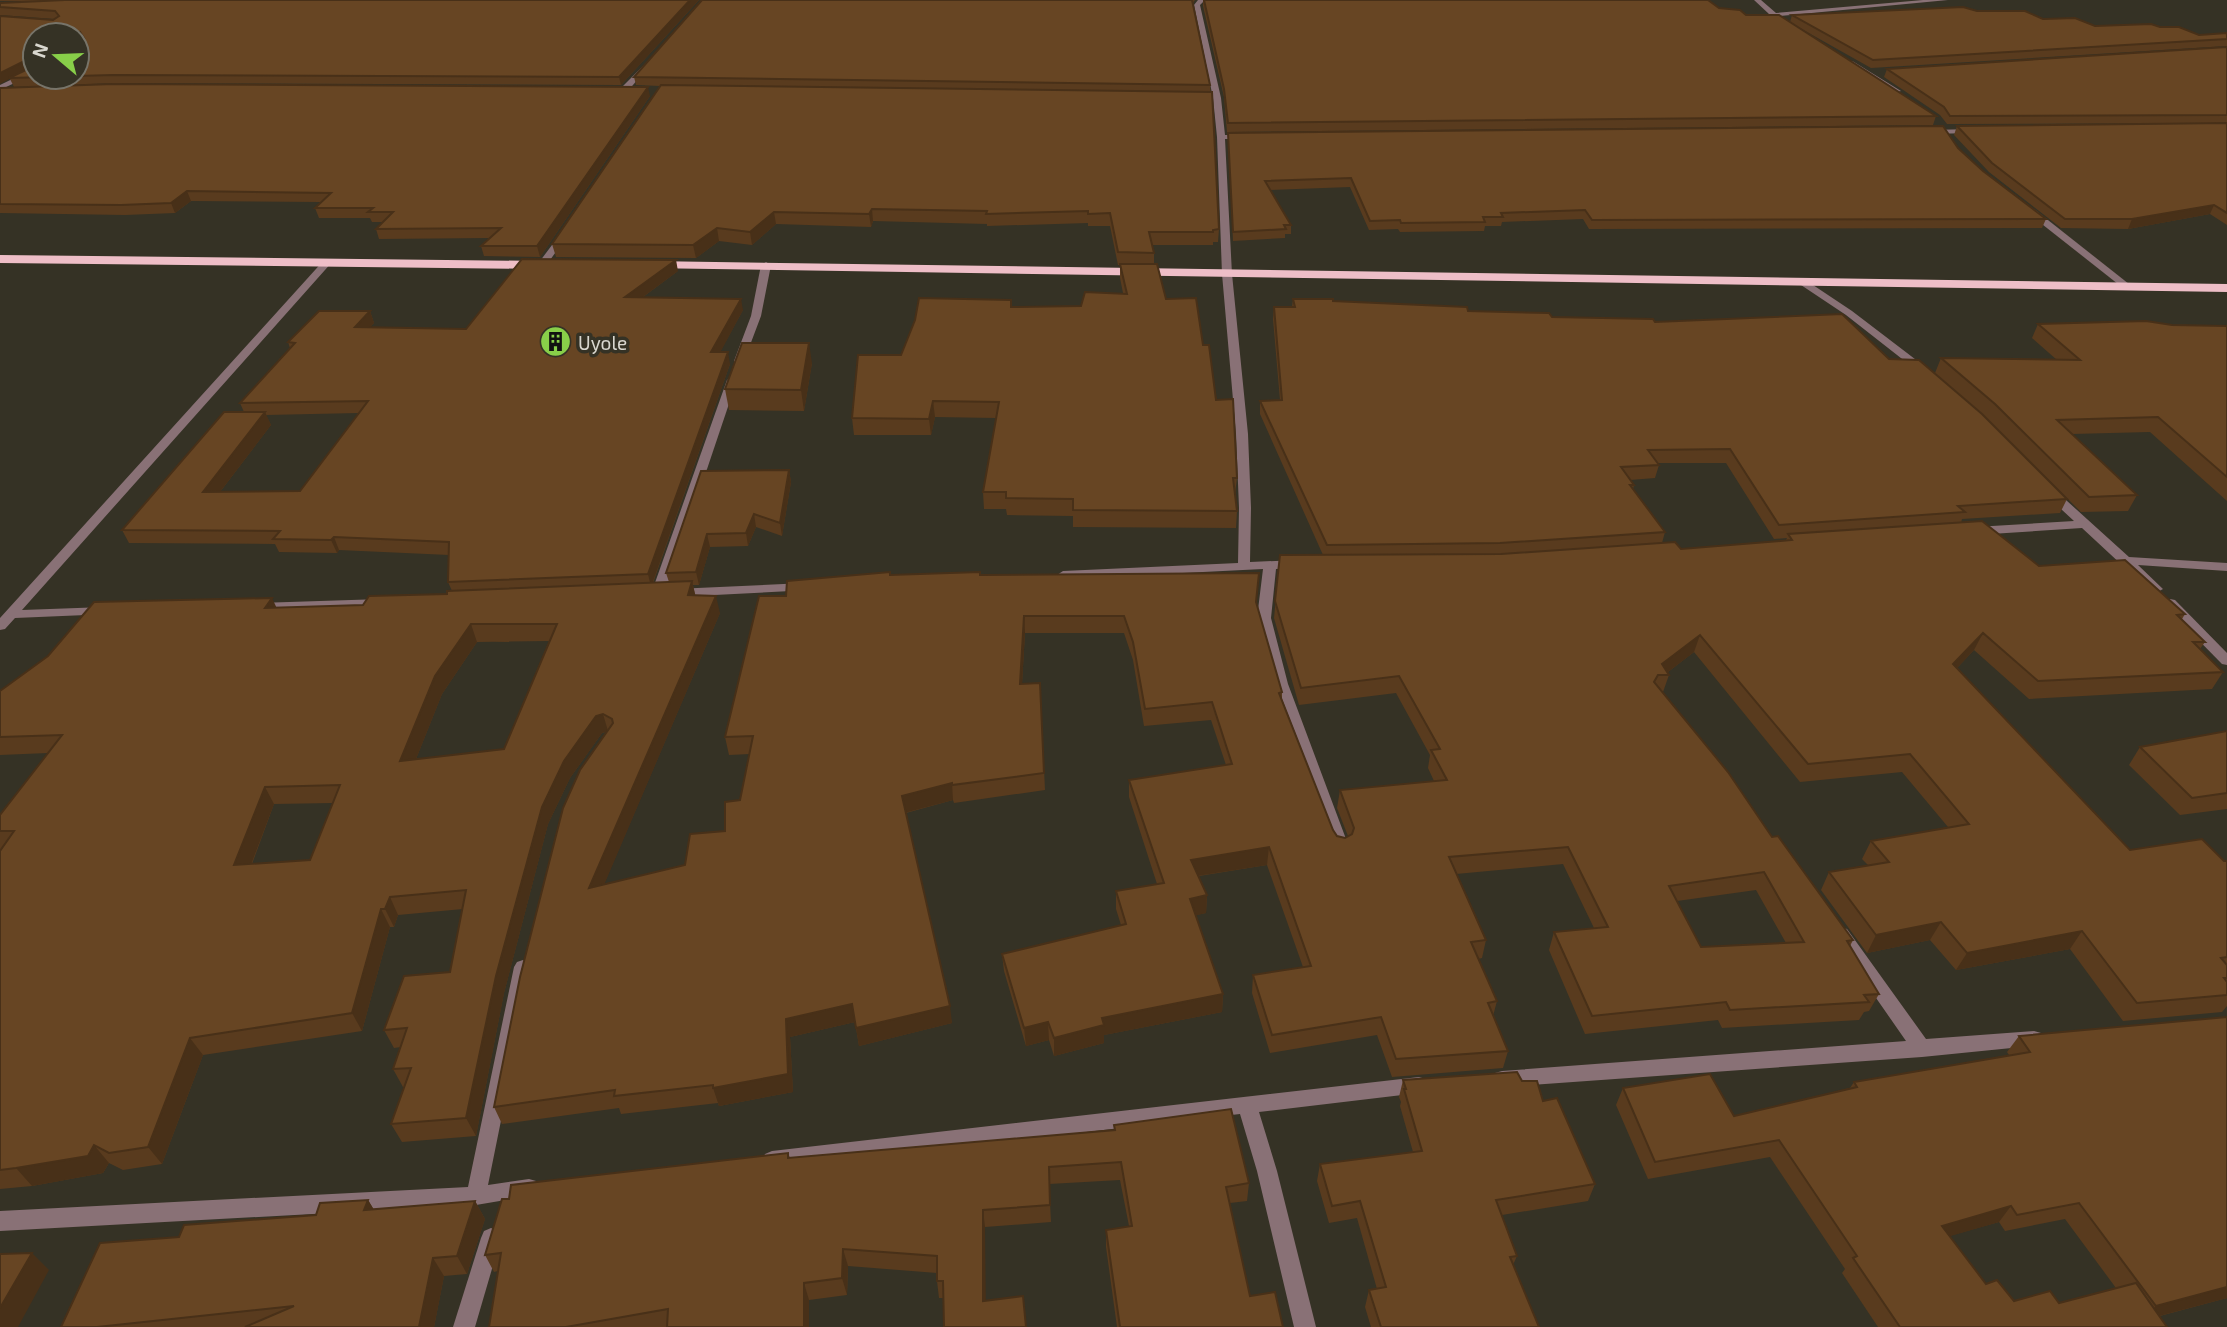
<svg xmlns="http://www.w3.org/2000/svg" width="2227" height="1327" font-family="'Exo 2',sans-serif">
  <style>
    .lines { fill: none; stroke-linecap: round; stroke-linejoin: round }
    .minor { fill: #897176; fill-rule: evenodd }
    .trunk { fill: #eebec7; fill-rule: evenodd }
    .wall { fill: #593b1e; fill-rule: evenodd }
    .shaded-wall { fill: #483018 }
    .building { fill: #674523; stroke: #483018; stroke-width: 2; fill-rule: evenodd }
    .labels { text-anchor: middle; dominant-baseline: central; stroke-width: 7; stroke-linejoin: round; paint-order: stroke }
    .far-poi-label { font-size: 19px; fill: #d9d7cf; stroke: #353225; text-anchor: start }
  </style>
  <rect width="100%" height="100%" fill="#353225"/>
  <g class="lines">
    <g class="minor">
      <path d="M1198,0H1205L1200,5L1221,98L1225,135H1246L1250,137L1246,139H1225L1232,274L1248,434L1251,508L1250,562L1298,560L1304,564L1298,568L1276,569L1271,618L1288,684L1349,847L1347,851L1341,853L1335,851L1333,847L1274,684L1257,618L1263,569L1063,579L1057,575L1063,571L1238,563L1239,508L1236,434L1222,274L1217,137L1213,98L1194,5Z"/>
      <path d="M1754,0H1761L1776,13L1923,0H1948L1780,16L1789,25L1786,27L1769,16V14Z"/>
      <path d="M1852,61L1854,62L1901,91L1894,93L1850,64Z"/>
      <path d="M645,64L650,65L627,92H621V88Z"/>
      <path d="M35,68V73L0,90V85Z"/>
      <path d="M1977,129V133H1974L1927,134L1923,132L1927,130Z"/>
      <path d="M2028,209H2034L2129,284V288H2123L2028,213Z"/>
      <path d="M561,233L568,235L545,267H539L537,265Z"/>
      <path d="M325,259L333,261L22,610L105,607L112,611L110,614L15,618L5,629L0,630V618Z"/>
      <path d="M766,262L771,265L761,316L744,361L739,364L735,363L734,361L751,316L761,265Z"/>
      <path d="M1798,279H1804L1852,311L1928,369V373H1920L1846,315L1798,283Z"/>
      <path d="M732,377L737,380L665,594L658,598L653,597L651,594L727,380Z"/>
      <path d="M2052,490L2056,491L2129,557L2227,563V571L2138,565L2163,589L2156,593L2151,592L2082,528L1975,535L1969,531L1975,527L2074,521L2048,497L2046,494L2048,491Z"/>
      <path d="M805,583L812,587L810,590L675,597L668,593L675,589Z"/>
      <path d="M382,599L387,600L389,603L387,606L258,611L251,607L258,603Z"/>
      <path d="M2170,599L2175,600L2227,653V665L2222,664L2165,606L2163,603Z"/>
      <path d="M1841,927L1847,929L1926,1039L2034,1031L2041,1033L2043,1039L2041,1045L1922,1057L1502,1087L1495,1085L1493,1079L1495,1073L1502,1071L1906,1041L1835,939L1832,934L1835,929Z"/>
      <path d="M523,960L529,962L532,967L488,1185L529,1179L536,1181L539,1188L536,1195L476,1205L0,1231V1211L468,1187L514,967L517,962Z"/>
      <path d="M1419,1077L1426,1079L1428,1085L1426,1091L1419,1093L1259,1112L1277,1171L1316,1327H1294L1257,1171L1240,1114L772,1169L765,1166L762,1160L765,1154L772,1151Z"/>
      <path d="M491,1228L498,1231L501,1238L475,1327H453L481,1238L484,1231Z"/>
    </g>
    <g class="trunk">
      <path d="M0,255L543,261L549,265L543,269L0,263Z"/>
      <path d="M650,261L2227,284V292L645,268V262Z"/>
    </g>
  </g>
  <g class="wall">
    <path d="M0,0H699L621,85L117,83L14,87L10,79L55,19L0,15V3L52,1H0ZM77,35V77H35Z"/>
    <path d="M702,0H1195L1193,3L1210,85L1219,229L1218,242H1213V245H1152L1154,253V264L1166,299L1203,345L1237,478L1235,494L1237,511L1236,528L1073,527V516L1007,515L1006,509H984L983,492L996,418L935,417L931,435H854L852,418L901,355L1011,300L1012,307L1081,306L1123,293L1120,278V265H1118L1110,226H1088V223L987,226V224L873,221L871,227L776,224L752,245L719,241L696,258L556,257L552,244L660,86L636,85L634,77Z"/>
    <path d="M1203,0L1719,8L1746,15L1790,22L1792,15L1977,11L2095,26L2160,27L2199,35L2227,33V46L1871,68L1791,23L1936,116L1933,125L1227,132L1224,97L1203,6Z"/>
    <path d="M2227,47V123L1947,124L1940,115L1884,77L1887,69Z"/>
    <path d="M0,88L650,96L540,257L484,256L481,246L489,238L379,239L376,229L383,222H372L370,218H319L315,208L321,202L191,201L175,213L125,215L0,213Z"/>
    <path d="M2227,123V225L2210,214L2128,229L2061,228L1989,172L1954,135L1957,126Z"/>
    <path d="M1228,133L1958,148L1983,171L2046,219L2042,228L1589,229L1583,219L1502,222L1501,226H1485L1484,231L1400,232L1398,229L1369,230L1350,187L1270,190L1291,225V234H1285V238L1233,241Z"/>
    <path d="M678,271L643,297L743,310L720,352L730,364L653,583L669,582L666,573L701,471L789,470L791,482L782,536L756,527L748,546L710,547L699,585H693L695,595L720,613L604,884L685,865L725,831L740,800L750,754L729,755L725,737L786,596L890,575H980L1256,603L1282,692V699L1333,830L1337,836L1345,838L1348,836L1337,808L1340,790L1434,781L1428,768L1430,755L1396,693L1299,705L1274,618L1280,555H1323L1260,414V401L1280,400L1273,319L1274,307H1292L1293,299L1552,317L1655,322L1889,359L1935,373L1941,358L2057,360L2032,338L2038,324L2227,326V501L2150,432L2072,434L2137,495L2128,511L2081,512L1984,416L2067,499L2060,513L1962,519L1961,523L2039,566L2185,614L2182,619L2205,642L2200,649L2223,672L2212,689L2029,699L1974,650L1957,668L2130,850L2227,861V1006L2222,1012L2123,1021L2070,949L1956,970L1930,940L1867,953L1821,890L1829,872L1868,865L1862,859L1871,841L1948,827L1902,772L1800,782L1694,652L1668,672L1669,675L1663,692L1772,837L1853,940L1850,946L1879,994L1869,1011L1864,1012L1859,1020L1722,1028L1718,1020L1585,1034L1549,950L1554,932L1594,928L1563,864L1456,874L1486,940L1482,958L1478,959L1497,1001L1493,1016L1508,1051L1503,1068L1392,1077L1377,1035L1270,1053L1252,993L1253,975L1303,967L1267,865L1199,876L1207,895L1206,913L1196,915L1223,994L1222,1012L1104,1035V1043L1054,1056L1049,1040L1026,1046L1004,971L1002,954L1121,925L1116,909V891L1157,884L1129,797V780L1226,765L1211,720L1144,726L1133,660L1124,633H1025L1022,684L1040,683L1045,790L954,803L953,800L906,813L952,1023L859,1046L855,1022L790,1037L793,1092L719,1106L718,1103L621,1114L619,1108L502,1124L494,1107L606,732L602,733L570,778L548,824L504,993L476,1136L402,1142L391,1124L404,1087H403L393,1069L401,1047L394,1048L384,1030L450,972L463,909L398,915L394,927H390L362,1031L203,1055L162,1164L123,1170L109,1163L103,1173L32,1186L0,1189V815L48,753L0,755V691L277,608L363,605L447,594L452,591L448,582L449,555L339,550L337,553L279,552L275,544L129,543L122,530L244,412L240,403L290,348L288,342L370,311L374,323L370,327L466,329ZM359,413L300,491L220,492L271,425L266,415ZM1657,463H1726L1774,539L1787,538L1786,540L1681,549L1662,543L1665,532L1633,489L1634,485L1630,480L1655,478L1659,465ZM549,641L504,749L416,759L442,694L477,642ZM333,803L310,860L252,864L274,804ZM1756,890L1786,943L1701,947L1677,901Z"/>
    <path d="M812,363L804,411L729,410L725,389Z"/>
    <path d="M2227,731V809L2180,815L2129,765L2140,747Z"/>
    <path d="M2227,1017V1298L2160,1316L2167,1327H1878L1842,1273L1845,1269L1770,1157L1648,1179L1616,1105L1623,1088L1734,1116L1850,1088L1854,1082L2009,1055L2007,1052L2019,1036ZM2065,1219L2116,1288L2059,1303L2014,1301L1986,1284L1949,1236L1999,1222L2005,1231Z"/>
    <path d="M1403,1080L1522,1081L1543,1101L1595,1184L1588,1201L1502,1215L1517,1256L1513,1265L1539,1327H1371L1365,1307L1369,1290L1377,1289L1357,1218L1329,1223L1317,1181L1320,1164L1413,1152L1400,1106L1401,1102L1399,1097Z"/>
    <path d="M1114,1125L1249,1183L1247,1201L1230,1203L1250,1296L1283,1327H1117L1106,1247V1230L1129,1226L1120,1180L1049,1184L1051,1222L985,1227L943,1298H939L937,1281V1273L848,1266L847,1295L809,1300V1327H489L498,1271L494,1272L485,1255L509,1199L788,1153L790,1158L1114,1130Z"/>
    <path d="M368,1200L374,1210L475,1201L485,1219L467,1274L444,1276L434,1327H61L179,1237L316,1215Z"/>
  </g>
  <g class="shaded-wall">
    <path d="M690,0H699L621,85L619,77Z"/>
    <path d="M80,32L84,41L77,43V35H72Z"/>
    <path d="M32,57L35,66L0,84V73Z"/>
    <path d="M648,87L650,96L540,257L537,246Z"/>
    <path d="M187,191L191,201L175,213L171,203Z"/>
    <path d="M2214,205L2210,214L2128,229L2132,219Z"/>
    <path d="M872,209L873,221L871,227L869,214Z"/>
    <path d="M774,212L776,224L752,245L750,232Z"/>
    <path d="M717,228L719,241L696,258L693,245Z"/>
    <path d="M676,260L678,271L628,308L625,297Z"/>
    <path d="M741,299L743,310L714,364L711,352Z"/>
    <path d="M370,311L374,323L359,339L355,327Z"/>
    <path d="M809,343L812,363L804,411L801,390Z"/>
    <path d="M728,352L730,364L651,587L648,574Z"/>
    <path d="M933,401L935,417L931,435L929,419Z"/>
    <path d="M265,412L271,425L210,505L203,492Z"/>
    <path d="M789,470L791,482L782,536L780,523Z"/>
    <path d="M754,514L756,527L748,546L746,533Z"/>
    <path d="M707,534L710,547L699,585L696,572Z"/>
    <path d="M334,537L339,550L337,553L331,540Z"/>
    <path d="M692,581L696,598L688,595Z"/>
    <path d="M716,596L720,613L595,906L589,888Z"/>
    <path d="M272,598L280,615L265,608Z"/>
    <path d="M1024,616L1025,633L1021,702L1020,684Z"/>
    <path d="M471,624L477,642L442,694L408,779L400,761L435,676Z"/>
    <path d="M1983,633L1974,650L1944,682L1953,664Z"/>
    <path d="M1700,635L1694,652L1664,675L1662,664Z"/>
    <path d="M603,714L608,731L602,733L570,778L548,824L504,993L476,1136L466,1118L496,976L542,807L564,761L596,716Z"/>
    <path d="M952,783L953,800L904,813L902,796Z"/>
    <path d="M265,787L274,804L244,883L234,865Z"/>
    <path d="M1269,847L1267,865L1190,877L1191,860Z"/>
    <path d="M1207,895L1206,913L1189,917L1190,899Z"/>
    <path d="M390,897L398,915L394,927L385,909Z"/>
    <path d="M381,909L390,927L362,1031L352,1013Z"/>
    <path d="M1941,922L1930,940L1867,953L1876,935Z"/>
    <path d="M2082,931L2070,949L1956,970L1967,953Z"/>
    <path d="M1223,994L1222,1012L1104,1035V1043L1054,1056V1038L1102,1018Z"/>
    <path d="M852,1004L855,1022L790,1037L793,1092L719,1106L713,1088L786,1019Z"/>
    <path d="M950,1006L952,1023L859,1046L856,1028Z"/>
    <path d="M1048,1022L1049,1040L1026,1046L1024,1028Z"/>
    <path d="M190,1038L203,1055L162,1164L148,1147Z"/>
    <path d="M94,1145L109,1163L103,1173L32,1186L16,1168Z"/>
    <path d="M368,1200L379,1218L364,1210Z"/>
    <path d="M475,1201L485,1219L467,1274L457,1256Z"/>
    <path d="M2011,1206L1999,1222L1930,1242L1942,1226Z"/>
    <path d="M983,1210L985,1227L986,1318L983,1301Z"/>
    <path d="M843,1249L848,1266L847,1295L842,1278Z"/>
    <path d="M32,1253L49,1270L18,1327H0V1308Z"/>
    <path d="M433,1258L444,1276L434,1327H419Z"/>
    <path d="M804,1283L809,1300V1327H804Z"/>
    <path d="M2227,1287V1298L2140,1321L2156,1306Z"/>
  </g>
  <g class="building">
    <path d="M65,0H690L619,77L113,75L77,76V41L84,38L80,32L72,35H35V77H48L9,78L32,67V57L0,73V16L53,20L59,16L55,11L0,7V3Z"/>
    <path d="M702,0H1192L1210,85L634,77Z"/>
    <path d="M1204,0H1708L1719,8L1740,10L1746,15H1779L1936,116L1228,123L1224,89Z"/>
    <path d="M1963,7L1977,11H2025L2043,19L2075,18L2095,26L2151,24L2160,27H2179L2199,35L2227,33V39L1873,60L1792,15Z"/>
    <path d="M2227,47V115L1950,116L1944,107L1887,69Z"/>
    <path d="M113,84L648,87L537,246H481L501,228L376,229L393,212H368L373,208H315L331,193L187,191L171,203L121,205L0,204V88Z"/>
    <path d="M661,85L1212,92L1219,229L1213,230V232H1149L1154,253L1118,252L1110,213L1088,214V211L986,214L987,211L872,209L869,214L774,212L750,232L717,228L693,245L552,244Z"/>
    <path d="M2227,123V213L2214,205L2132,219H2065L1992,163L1957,126Z"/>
    <path d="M1943,126L1958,148L1983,171L2046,219L1592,220L1585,210L1501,213L1503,217H1483L1485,222L1401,223L1400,220L1370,221L1351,178L1265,181L1291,225H1284L1286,229L1233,232L1228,133Z"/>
    <path d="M522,259L676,260L625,297L741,299L711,352H728L648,574L448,582L449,542L334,537L331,540L273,539L280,531L122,530L224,412H265L203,492L300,491L368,401L240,403L295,343L288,342L319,311H370L355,327L466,329Z"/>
    <path d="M1120,264H1157L1166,299L1196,298L1203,345H1209L1216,400L1233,399L1237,478H1233L1237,511L1073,510V499L1006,498V492H983L999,402L933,401L929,419L852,418L858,355H901L915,320L919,298L1011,300V307L1081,306L1085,292L1127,294Z"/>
    <path d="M1293,299H1333V301L1467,307L1468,311L1549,313L1552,317L1653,319L1655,322L1842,314L1889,359L1919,360L1982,414L2067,499L1958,506L1965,512L1779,525L1730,449L1648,450L1659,465L1621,467L1634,485H1630L1665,532L1500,543L1327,545L1260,401L1282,400L1274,307H1295Z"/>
    <path d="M2146,321L2172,325L2227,326V477L2158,417L2057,420L2137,495L2089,497L1995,404L1941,358L2080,360L2038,324Z"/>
    <path d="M742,343H809L801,390L725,389Z"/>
    <path d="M789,470L780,523L754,514L746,533L707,534L696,572L666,573L701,471Z"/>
    <path d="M1982,521L2039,566L2125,560L2185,614L2177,615L2205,642H2193L2223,672L2038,681L1983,633L1953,664L2130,850L2202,839L2224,861H2227V957L2221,958L2227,965V978H2224L2227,982V995L2137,1003L2082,931L1967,953L1941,922L1876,935L1829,872L1889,862L1871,841L1969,824L1910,754L1808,764L1700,635L1662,664L1669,675H1658L1654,682L1728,772L1772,837L1778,836L1853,940L1847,941L1879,994L1864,995L1869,1002L1730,1010L1726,1002L1592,1016L1554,932L1608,927L1568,847L1449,857L1486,940L1471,942L1497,1001L1488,1003L1508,1051L1396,1059L1381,1017L1272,1035L1253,975L1311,966L1269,847L1191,860L1207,895L1190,899L1223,994L1102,1018L1104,1025L1054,1038L1048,1022L1024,1028L1002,954L1126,924L1116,891L1164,883L1129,780L1232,764L1212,702L1145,709L1133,642L1124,616H1024L1020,684L1040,683L1044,773L952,785V783L902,796L950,1006L856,1028L852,1004L786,1019L788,1074L713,1088V1085L614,1096L615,1090L494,1107L520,977L563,808L580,770L613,723L612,719L603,714L596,716L564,761L542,807L496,976L466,1118L391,1124L411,1068L393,1069L407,1028L384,1030L404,976L450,972L466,890L390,897L385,909H381L352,1013L190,1038L148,1147L109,1153L94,1145L88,1156L16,1168L0,1170V851L14,831H0V815L62,735L0,737V691L48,656L94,602L272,598L265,608L363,605L369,596L447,594V591L692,581L688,595L716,596L589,888L685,865L690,834L725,831V802L740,800L753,736L725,737L759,596H786L787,581L890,572V575L980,572V575L1259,573L1256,602L1282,692L1279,693L1333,830L1337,836L1345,838L1352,834L1354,828L1340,790L1447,780L1431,750L1440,749L1399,676L1301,688L1275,601L1280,555L1501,554L1675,542L1681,549L1792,540L1788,534ZM471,624H557L504,749L400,761L435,676ZM340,785L310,860L234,865L265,787ZM1764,872L1804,942L1701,947L1669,886Z"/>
    <path d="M2227,731V793L2192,798L2140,747Z"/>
    <path d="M2227,1017V1287L2156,1306L2079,1203L2017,1215L2011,1206L1942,1226L1986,1284L1997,1280L2014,1301L2050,1291L2059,1303L2136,1283L2167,1327H1900L1853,1258L1857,1256L1779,1140L1655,1162L1623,1088L1710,1074L1734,1116L1857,1087L1854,1082L2030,1052L2019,1036Z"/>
    <path d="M1517,1072L1522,1081H1537L1543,1101L1557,1098L1595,1184L1496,1200L1517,1256L1510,1257L1539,1327H1381L1369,1290L1386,1287L1360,1201L1332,1206L1320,1164L1422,1151L1404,1089H1406L1403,1080Z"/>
    <path d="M1231,1109L1249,1183L1226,1187L1250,1296L1275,1292L1283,1327H1120L1106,1230L1132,1226L1121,1162L1049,1167L1050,1205L983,1210V1301L1023,1296L1026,1327H944L943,1281H937V1256L843,1249L842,1278L804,1283V1327H667L668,1309L566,1327H489L501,1253L485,1255L502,1199H509L511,1185L788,1153V1158L1115,1130L1114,1125Z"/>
    <path d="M368,1200L364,1210L475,1201L457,1256L433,1258L419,1327H245L294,1306L97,1327H61L100,1243L179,1237L184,1225L316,1215L320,1203Z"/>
    <path d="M32,1253L0,1308V1254Z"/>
  </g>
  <defs>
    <symbol id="building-disc" viewBox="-11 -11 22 22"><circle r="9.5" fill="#88cf49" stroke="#353225"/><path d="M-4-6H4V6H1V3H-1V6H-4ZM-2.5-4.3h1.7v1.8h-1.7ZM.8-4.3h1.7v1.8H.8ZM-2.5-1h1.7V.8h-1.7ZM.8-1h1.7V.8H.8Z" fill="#111"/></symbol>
  </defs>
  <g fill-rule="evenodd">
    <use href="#building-disc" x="538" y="324" width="35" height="35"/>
  </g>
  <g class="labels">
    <g class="far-poi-label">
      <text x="578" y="342">Uyole</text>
    </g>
  </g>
  <g transform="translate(56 56) rotate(289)"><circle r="33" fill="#353225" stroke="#777469" stroke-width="2"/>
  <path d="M0-5L12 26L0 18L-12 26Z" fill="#88cf49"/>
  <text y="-10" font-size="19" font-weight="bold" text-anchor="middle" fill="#d9d7cf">N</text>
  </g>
</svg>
